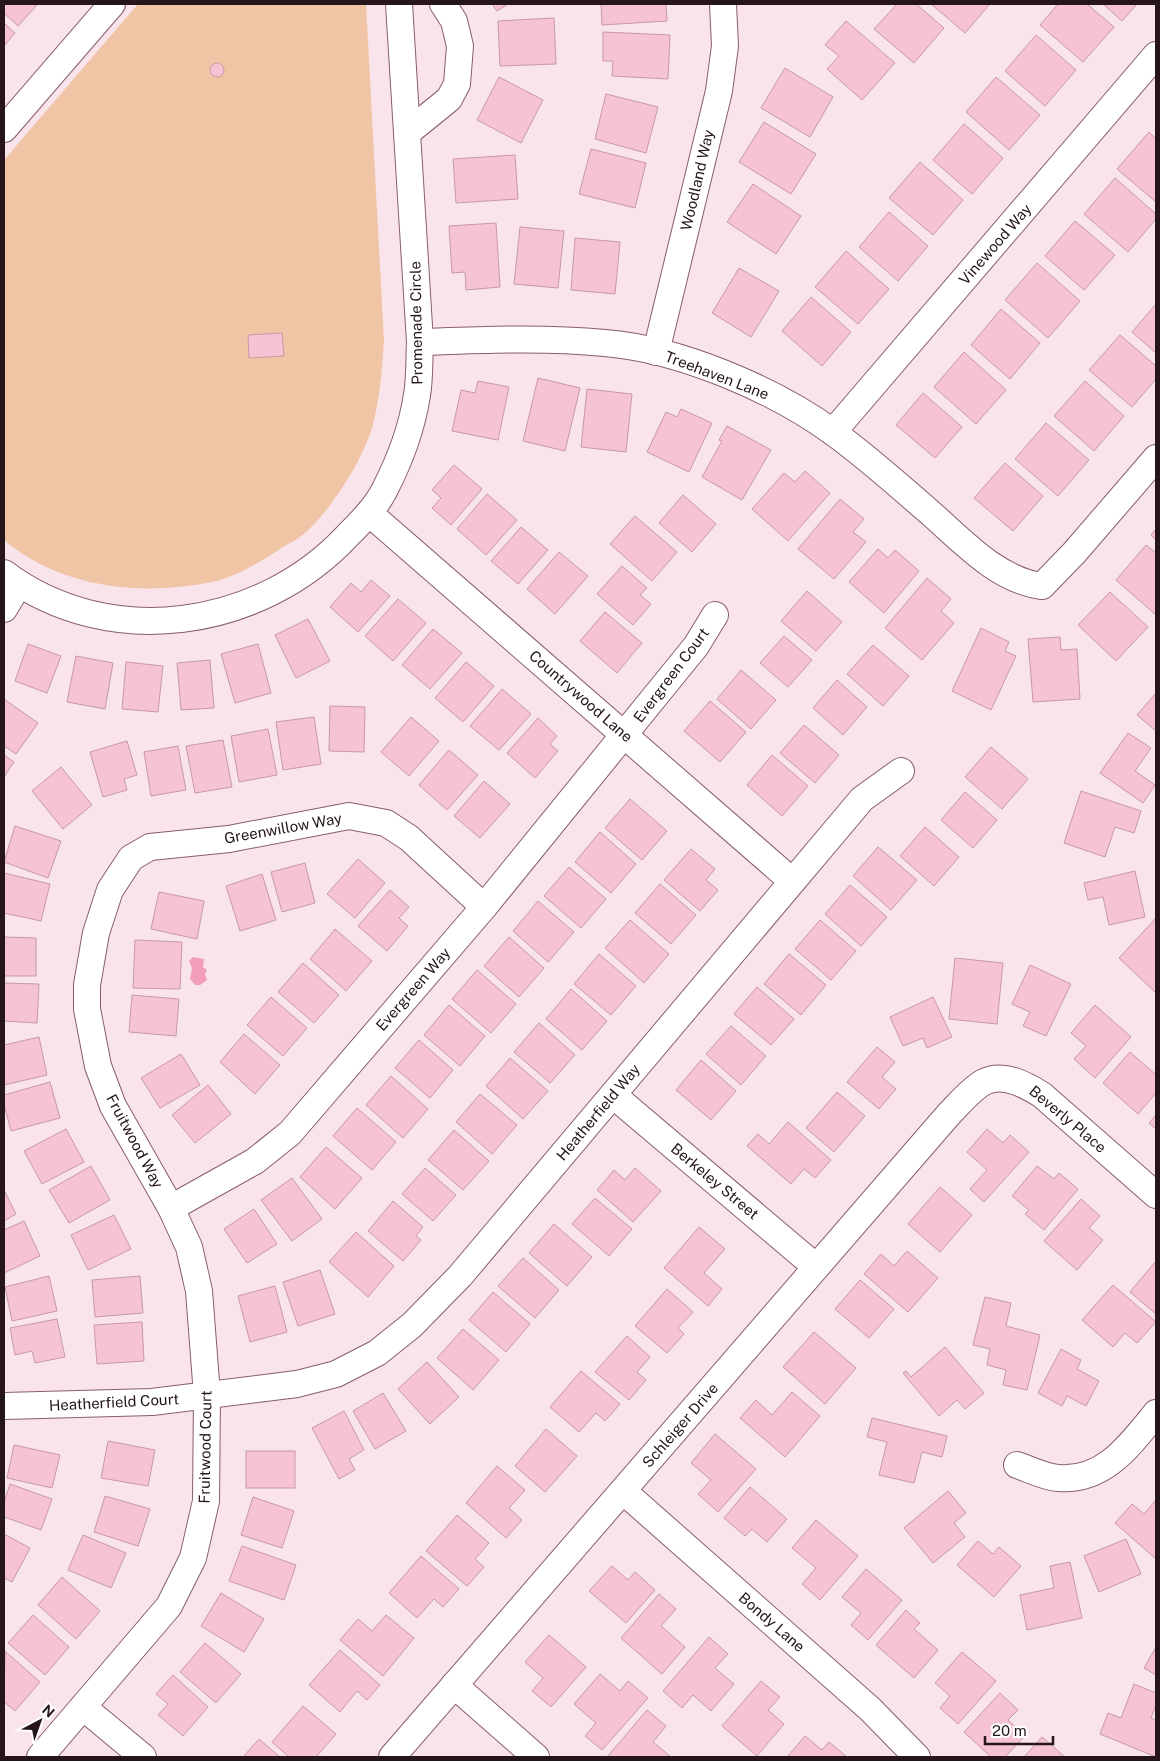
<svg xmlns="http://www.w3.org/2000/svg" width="1160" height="1761" font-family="'Public Sans',sans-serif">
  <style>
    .green { fill: #f0c5a5 }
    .water { fill: #f29dba }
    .building { fill: #f5c3d3; stroke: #c898a7 }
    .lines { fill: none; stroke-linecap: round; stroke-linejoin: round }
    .minor-casing { stroke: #895d6c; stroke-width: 28 }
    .minor { stroke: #fff; stroke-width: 26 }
    .labels { text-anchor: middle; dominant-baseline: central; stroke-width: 4; stroke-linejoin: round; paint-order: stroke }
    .street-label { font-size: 15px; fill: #26151b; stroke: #fff }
  </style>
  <rect width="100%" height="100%" fill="#f8e4ea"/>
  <path class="green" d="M138,4H366L384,341C382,370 380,399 372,428C362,461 331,510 305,533C298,539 288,544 280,549C261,561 238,576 216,581C144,597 62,589 4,540V160Z"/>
  <path class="water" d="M193,957L204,959L203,967L207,970L205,974L207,980L200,985H195L190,979L192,968L189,961Z"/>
  <g class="building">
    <path d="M4,4H38L18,26L4,13Z"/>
    <path d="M492,4H508L497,11Z"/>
    <path d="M601,4H666L667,21L602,25Z"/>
    <path d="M897,4H916L944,28L914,63L874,29Z"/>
    <path d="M931,4H990L965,33Z"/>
    <path d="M1058,4H1087L1114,27L1083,62L1040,25Z"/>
    <path d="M1103,4H1137L1122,21Z"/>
    <path d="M554,18L556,64L500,66L498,21Z"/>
    <path d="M846,21L895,63L862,100L827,69L839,56L825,45Z"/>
    <path d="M4,23L15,33L4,46Z"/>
    <path d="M603,32L670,35L668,79L612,76L613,61H603Z"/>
    <path d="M1036,35L1076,70L1045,106L1005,71Z"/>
    <circle cx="217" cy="70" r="7"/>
    <path d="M785,68L833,97L810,137L761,108Z"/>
    <path d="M499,77L543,100L521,143L477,120Z"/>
    <path d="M996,77L1040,115L1009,150L966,112Z"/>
    <path d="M606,94L658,107L646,153L595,139Z"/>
    <path d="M764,122L816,154L791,194L739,162Z"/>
    <path d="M964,124L1003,158L972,194L933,160Z"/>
    <path d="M1149,132L1156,139V202L1117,169Z"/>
    <path d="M591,149L646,163L635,208L579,194Z"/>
    <path d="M515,155L518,199L456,203L453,159Z"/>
    <path d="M920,162L963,200L933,235L889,198Z"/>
    <path d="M1115,178L1156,214V219L1128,252L1084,214Z"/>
    <path d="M753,184L801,216L776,254L727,222Z"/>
    <path d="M889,212L928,246L898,281L859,247Z"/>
    <path d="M1075,221L1115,255L1084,290L1045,256Z"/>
    <path d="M496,223L500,287L466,290L465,272L452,273L449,226Z"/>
    <path d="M520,227L564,231L558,288L514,284Z"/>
    <path d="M575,238L620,242L615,294L571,290Z"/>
    <path d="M846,251L889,289L858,324L815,287Z"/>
    <path d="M1037,263L1080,301L1048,338L1005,300Z"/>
    <path d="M739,268L779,291L751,337L712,313Z"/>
    <path d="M811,297L851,332L822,366L782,331Z"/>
    <path d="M1156,304V353L1132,332Z"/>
    <path d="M1001,309L1040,343L1010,379L971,345Z"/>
    <path d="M282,333L284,356L249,358L248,335Z"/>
    <path d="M1120,335L1156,366V379L1132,407L1089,370Z"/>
    <path d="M964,352L1006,390L976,424L934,387Z"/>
    <path d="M538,378L580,388L565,451L523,441Z"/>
    <path d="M478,381L509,387L498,440L452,431L461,390L475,393Z"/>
    <path d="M1085,381L1124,416L1094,451L1054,416Z"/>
    <path d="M587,389L632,394L626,452L581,447Z"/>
    <path d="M923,393L962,427L935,458L896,425Z"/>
    <path d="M681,409L712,423L689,472L647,452L666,412L677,417Z"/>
    <path d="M1046,423L1089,460L1058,496L1015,459Z"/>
    <path d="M727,426L771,450L742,500L702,477L722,441L719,440Z"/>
    <path d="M1005,463L1043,496L1013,531L974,498Z"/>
    <path d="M454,465L482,489L451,525L432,508L441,498L432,490Z"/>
    <path d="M805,471L830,493L788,541L752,509L784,473L795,482Z"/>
    <path d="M487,494L517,520L486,555L457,529Z"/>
    <path d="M683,495L716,524L692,552L659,523Z"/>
    <path d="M840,499L864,519L853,532L866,542L834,579L798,549Z"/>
    <path d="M635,516L677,552L652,581L610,544Z"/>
    <path d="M521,527L548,550L518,584L491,561Z"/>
    <path d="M1156,529V540L1151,535Z"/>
    <path d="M1146,545L1156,553V615L1116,580Z"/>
    <path d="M878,549L888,558L895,550L919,571L884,613L849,582Z"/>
    <path d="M559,552L588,576L555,614L527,589Z"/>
    <path d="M622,566L647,588L640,595L651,604L633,625L597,594Z"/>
    <path d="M927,578L951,599L941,611L954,623L922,660L885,628Z"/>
    <path d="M371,580L390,596L358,632L330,607L351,583L361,592Z"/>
    <path d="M807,591L842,622L816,651L781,621Z"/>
    <path d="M1110,592L1148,627L1116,661L1078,625Z"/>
    <path d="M398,599L426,623L393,661L365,636Z"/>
    <path d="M605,612L642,643L617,673L580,641Z"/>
    <path d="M308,619L330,661L296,678L275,635Z"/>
    <path d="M981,628L1009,642L1005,651L1016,656L991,710L952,691Z"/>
    <path d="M433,629L462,653L430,689L402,665Z"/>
    <path d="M784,636L812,660L788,687L760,663Z"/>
    <path d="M1060,637L1061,650L1077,649L1080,699L1033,702L1028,639Z"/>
    <path d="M28,644L61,656L47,693L15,681Z"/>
    <path d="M258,644L271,693L235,703L221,654Z"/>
    <path d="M873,645L909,676L883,706L847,674Z"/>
    <path d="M76,656L113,663L105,709L67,702Z"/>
    <path d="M210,660L214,708L181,710L177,663Z"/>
    <path d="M126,662L163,666L158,712L122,709Z"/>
    <path d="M466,662L494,686L463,722L435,698Z"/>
    <path d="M741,670L776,700L751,729L717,699Z"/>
    <path d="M837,680L867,707L843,735L813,708Z"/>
    <path d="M502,689L531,714L499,750L470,726Z"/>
    <path d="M1156,693V731L1137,715Z"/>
    <path d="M4,699L38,723L16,754L4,746Z"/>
    <path d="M710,701L746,732L720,762L684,731Z"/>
    <path d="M330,706L365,707L364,752L329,751Z"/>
    <path d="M314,717L321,764L283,770L276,722Z"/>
    <path d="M411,717L439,741L409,776L381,752Z"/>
    <path d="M538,718L557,736L550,744L558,751L535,778L507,753Z"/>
    <path d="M804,725L839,755L815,783L780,753Z"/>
    <path d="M268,729L277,775L239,782L231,736Z"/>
    <path d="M1128,733L1151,748L1135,771L1155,785L1143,803L1100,773Z"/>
    <path d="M223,740L232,787L195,793L186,746Z"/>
    <path d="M127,741L137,775L124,779L127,790L103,797L90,752Z"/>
    <path d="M178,746L186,790L151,796L144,752Z"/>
    <path d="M991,747L1028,779L1002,809L965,777Z"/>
    <path d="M449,750L478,775L447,810L419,785Z"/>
    <path d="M4,755L14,762L4,777Z"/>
    <path d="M772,755L808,786L782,816L747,785Z"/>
    <path d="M61,767L92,805L63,829L32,791Z"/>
    <path d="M484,781L510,804L480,838L454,816Z"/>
    <path d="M1081,791L1141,811L1134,833L1115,827L1105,857L1064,843Z"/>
    <path d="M965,792L997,820L973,848L941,820Z"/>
    <path d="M630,799L667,831L642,860L605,828Z"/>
    <path d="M15,826L61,841L48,878L4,862Z"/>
    <path d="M925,827L959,857L934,886L900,856Z"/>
    <path d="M600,832L636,864L611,893L575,862Z"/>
    <path d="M878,847L917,880L891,910L853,876Z"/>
    <path d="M691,849L715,869L706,880L718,890L700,911L664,880Z"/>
    <path d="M358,859L385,883L355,918L327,894Z"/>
    <path d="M305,863L315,903L282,912L271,872Z"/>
    <path d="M569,867L606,899L581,928L544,896Z"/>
    <path d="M1135,871L1145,917L1109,925L1103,897L1088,900L1084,883Z"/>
    <path d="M4,873L50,884L41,921L4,913Z"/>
    <path d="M262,874L276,920L240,931L226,886Z"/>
    <path d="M660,884L696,915L671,944L635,913Z"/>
    <path d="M850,885L887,917L861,946L825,914Z"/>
    <path d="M390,890L409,907L399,918L408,926L387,951L358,926Z"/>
    <path d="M159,892L204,901L197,939L151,929Z"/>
    <path d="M538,901L574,932L548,962L513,931Z"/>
    <path d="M1156,918V993L1119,958Z"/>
    <path d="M630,920L669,954L644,983L605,948Z"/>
    <path d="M820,920L856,951L831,980L795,949Z"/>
    <path d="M335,929L372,961L346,991L310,959Z"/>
    <path d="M4,937L36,938V976H4Z"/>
    <path d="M509,937L544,968L519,997L484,966Z"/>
    <path d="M135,940L182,942L180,989L133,988Z"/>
    <path d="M599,954L636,986L611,1015L574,984Z"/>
    <path d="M789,954L826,985L801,1015L764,984Z"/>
    <path d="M955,958L1003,963L997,1024L949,1019Z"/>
    <path d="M303,963L339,995L314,1023L278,992Z"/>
    <path d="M1030,965L1071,984L1046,1036L1023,1026L1030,1012L1012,1004Z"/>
    <path d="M477,970L516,1004L491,1033L452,999Z"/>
    <path d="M4,983L39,984L37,1023L4,1021Z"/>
    <path d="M757,987L794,1019L771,1045L734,1014Z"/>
    <path d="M571,989L607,1021L582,1050L546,1019Z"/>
    <path d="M132,995L179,999L176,1036L129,1032Z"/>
    <path d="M271,997L307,1028L283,1056L247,1025Z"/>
    <path d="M933,997L952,1037L927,1048L923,1038L903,1046L890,1017Z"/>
    <path d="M449,1005L485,1036L460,1066L424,1035Z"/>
    <path d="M1095,1005L1131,1037L1095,1078L1074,1059L1086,1046L1071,1033Z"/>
    <path d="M539,1023L575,1055L550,1083L514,1052Z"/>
    <path d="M731,1026L766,1056L741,1085L706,1054Z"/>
    <path d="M244,1034L280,1065L255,1094L220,1062Z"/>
    <path d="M39,1037L47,1075L4,1085V1045Z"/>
    <path d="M419,1040L453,1070L430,1098L395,1068Z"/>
    <path d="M877,1047L895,1062L882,1077L896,1089L879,1109L847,1082Z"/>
    <path d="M1130,1052L1156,1075V1093L1138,1114L1103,1083Z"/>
    <path d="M181,1054L200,1085L160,1108L141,1078Z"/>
    <path d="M510,1058L548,1091L523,1119L486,1086Z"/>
    <path d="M701,1060L736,1091L711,1120L676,1090Z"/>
    <path d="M391,1076L428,1109L403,1138L366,1105Z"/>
    <path d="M50,1082L60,1118L11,1131L4,1104V1095Z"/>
    <path d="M208,1085L231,1114L195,1143L172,1115Z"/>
    <path d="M837,1092L865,1116L834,1152L806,1128Z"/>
    <path d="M480,1094L517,1125L492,1154L456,1122Z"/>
    <path d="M357,1108L396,1142L372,1170L333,1136Z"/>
    <path d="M1156,1115V1129L1149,1123Z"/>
    <path d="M788,1122L831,1160L815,1178L804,1169L791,1184L747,1146L758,1134L769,1144Z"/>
    <path d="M66,1129L84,1162L42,1184L24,1151Z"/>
    <path d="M987,1129L1003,1143L1010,1135L1029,1152L984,1202L970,1189L987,1170L967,1152Z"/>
    <path d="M454,1130L489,1161L463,1190L428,1160Z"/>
    <path d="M326,1147L362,1178L335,1209L300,1177Z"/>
    <path d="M91,1166L110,1200L69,1223L49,1190Z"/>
    <path d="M1037,1166L1054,1179L1059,1173L1078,1189L1044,1230L1025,1214L1029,1210L1012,1196Z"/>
    <path d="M425,1168L456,1195L433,1221L402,1194Z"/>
    <path d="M635,1168L661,1191L633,1222L597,1190L614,1170L625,1180Z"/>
    <path d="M292,1178L322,1219L292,1241L261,1200Z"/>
    <path d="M940,1187L972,1215L940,1252L908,1224Z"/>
    <path d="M4,1190L16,1214L4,1221Z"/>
    <path d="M595,1198L632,1229L609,1256L572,1224Z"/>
    <path d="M1081,1199L1100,1216L1089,1228L1103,1240L1077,1270L1044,1241Z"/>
    <path d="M393,1201L423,1227L416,1236L421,1240L403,1261L368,1231Z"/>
    <path d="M254,1209L277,1244L247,1263L224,1229Z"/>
    <path d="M114,1215L131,1249L88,1270L71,1235Z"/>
    <path d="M24,1221L40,1256L4,1273V1230Z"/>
    <path d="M554,1224L592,1257L567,1286L529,1253Z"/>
    <path d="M699,1227L725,1249L704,1273L722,1289L708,1306L664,1268Z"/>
    <path d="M356,1232L394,1266L368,1297L329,1262Z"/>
    <path d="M907,1251L938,1278L908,1312L864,1274L881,1254L894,1266Z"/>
    <path d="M523,1258L559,1290L535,1318L498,1286Z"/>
    <path d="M1156,1261V1314L1130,1292Z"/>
    <path d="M320,1270L335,1314L298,1326L283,1282Z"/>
    <path d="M49,1276L57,1311L12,1321L5,1287Z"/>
    <path d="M140,1276L143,1313L95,1317L92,1280Z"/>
    <path d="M860,1280L894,1309L869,1338L835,1309Z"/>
    <path d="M1113,1285L1156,1322L1137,1343L1125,1333L1113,1347L1082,1320Z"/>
    <path d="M275,1286L287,1332L250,1342L238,1296Z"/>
    <path d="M667,1289L693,1312L678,1328L684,1334L667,1353L635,1326Z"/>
    <path d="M493,1292L530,1324L506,1352L469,1320Z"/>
    <path d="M985,1297L1011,1303L1006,1326L1040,1335L1027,1390L1003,1385L1006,1370L987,1365L990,1349L973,1345Z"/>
    <path d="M57,1319L65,1357L35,1363L32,1351L15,1355L10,1328Z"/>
    <path d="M142,1322L144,1361L97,1364L94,1325Z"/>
    <path d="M463,1329L499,1360L473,1390L437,1358Z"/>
    <path d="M814,1332L856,1368L825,1404L783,1367Z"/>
    <path d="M627,1336L650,1357L637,1372L646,1380L629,1400L595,1372Z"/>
    <path d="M945,1347L984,1393L965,1409L957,1400L939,1416L903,1373L906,1371L911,1377Z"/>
    <path d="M1061,1349L1081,1360L1077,1369L1099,1381L1086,1406L1067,1396L1062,1406L1038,1393Z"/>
    <path d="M427,1362L459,1397L430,1424L398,1389Z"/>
    <path d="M581,1371L620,1404L605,1421L596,1413L579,1432L550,1407Z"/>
    <path d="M792,1392L820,1416L785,1457L740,1418L756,1400L772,1415Z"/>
    <path d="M383,1393L406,1431L375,1449L353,1411Z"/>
    <path d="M344,1411L364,1450L349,1459L355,1470L339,1479L312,1428Z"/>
    <path d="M872,1418L947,1436L942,1457L922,1452L914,1483L879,1475L887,1442L867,1437Z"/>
    <path d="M546,1429L577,1456L545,1492L515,1466Z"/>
    <path d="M715,1434L756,1469L718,1512L698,1494L711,1480L691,1463Z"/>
    <path d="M108,1441L155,1450L148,1486L101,1478Z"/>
    <path d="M14,1445L60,1455L52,1488L7,1478Z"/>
    <rect x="246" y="1451" width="49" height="37"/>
    <path d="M497,1466L525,1490L509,1508L522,1520L506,1538L466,1503Z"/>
    <path d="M10,1484L52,1499L41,1530L4,1517V1502Z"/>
    <path d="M750,1487L787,1519L767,1542L752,1529L745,1536L724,1518Z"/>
    <path d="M948,1491L966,1513L954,1523L965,1537L933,1563L904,1528Z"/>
    <path d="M105,1496L150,1509L138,1546L94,1532Z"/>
    <path d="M253,1497L294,1511L282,1548L241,1535Z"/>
    <path d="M1156,1500V1559L1115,1523L1132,1504L1144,1514Z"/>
    <path d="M457,1515L489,1543L475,1559L484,1567L467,1586L426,1551Z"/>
    <path d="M816,1520L858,1556L820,1600L802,1584L816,1568L792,1548Z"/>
    <path d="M4,1534L30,1548L12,1582L4,1578Z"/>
    <path d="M83,1535L126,1553L111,1588L68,1570Z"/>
    <path d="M1126,1539L1141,1574L1099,1592L1084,1556Z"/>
    <path d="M978,1541L993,1554L999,1547L1021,1566L994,1597L957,1565Z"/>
    <path d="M242,1546L296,1565L284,1600L229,1581Z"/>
    <path d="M421,1556L459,1589L443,1607L434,1599L417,1618L389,1593Z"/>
    <path d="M1070,1562L1082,1618L1027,1630L1020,1595L1054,1588L1050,1566Z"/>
    <path d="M612,1566L628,1580L635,1572L655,1590L626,1623L589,1591Z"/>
    <path d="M866,1569L902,1600L868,1640L851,1625L861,1613L842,1597Z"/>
    <path d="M62,1577L100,1611L76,1639L38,1605Z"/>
    <path d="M221,1593L264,1619L244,1652L201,1626Z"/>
    <path d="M659,1594L676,1609L661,1626L685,1647L662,1674L621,1638Z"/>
    <path d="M906,1610L920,1623L914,1629L938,1650L914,1678L876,1645Z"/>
    <path d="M33,1615L69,1647L45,1675L8,1643Z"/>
    <path d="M386,1615L414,1638L383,1676L340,1640L358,1619L372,1631Z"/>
    <path d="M549,1635L586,1667L551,1707L532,1691L543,1678L525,1662Z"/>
    <path d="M709,1637L728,1654L715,1668L734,1684L711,1711L693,1695L682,1708L663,1691Z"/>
    <path d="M205,1643L241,1674L216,1703L180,1672Z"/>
    <path d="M1156,1647V1675L1144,1668Z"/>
    <path d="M340,1650L380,1685L367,1700L357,1691L340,1712L309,1685Z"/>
    <path d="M5,1651L40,1682L15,1711L4,1702Z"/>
    <path d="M962,1652L996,1681L958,1724L940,1708L950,1696L935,1683Z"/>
    <path d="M600,1674L620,1691L628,1681L648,1698L602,1750L585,1736L596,1723L574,1704Z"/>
    <path d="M173,1675L208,1707L183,1736L158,1715L168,1704L156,1694Z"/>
    <path d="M761,1681L780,1697L768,1710L784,1724L757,1756L722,1726Z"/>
    <path d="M1134,1684L1156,1693V1705L1151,1718L1156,1720V1757L1100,1734L1108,1713L1121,1718Z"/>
    <path d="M1000,1693L1018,1710L1008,1720L1025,1736L1005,1757H991L964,1732Z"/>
    <path d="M303,1706L336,1734L316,1757H289L272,1742Z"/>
    <path d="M647,1710L666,1726L653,1742L671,1757H607Z"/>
    <path d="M805,1736L822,1750L829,1742L847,1757H787Z"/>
    <path d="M1042,1737L1065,1757H1024Z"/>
    <path d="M259,1739L280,1757H243Z"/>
  </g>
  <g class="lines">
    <defs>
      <g id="minor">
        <path d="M4,129L112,4"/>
        <path d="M407,133L449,99L457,84L460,46L454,21L443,4"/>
        <path d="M420,342C481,340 543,337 605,343C679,349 774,389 834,433C867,457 897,484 927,510C961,539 996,580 1042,586L1074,553L1156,458"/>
        <path d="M656,352L719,91L725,46L723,4"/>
        <path d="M833,432L1156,55"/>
        <path d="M369,513L792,881"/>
        <path d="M4,573C109,652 261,629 348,535C361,522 375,508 384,491C399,462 412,428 417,395C420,378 419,359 420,342L399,4"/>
        <path d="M4,609L19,584"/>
        <path d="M613,1095L816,1267"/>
        <path d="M171,1208L255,1161L290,1133L484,907L696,646L715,615"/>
        <path d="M4,1406L152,1402L297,1384L336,1374L377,1353L412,1325L460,1276L862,799L901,771"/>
        <path d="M1017,1465C1029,1469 1044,1477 1058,1478C1104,1482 1130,1445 1156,1413"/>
        <path d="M623,1491L870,1709L917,1757"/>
        <path d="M454,1685L536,1757"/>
        <path d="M83,1707L143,1757"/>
        <path d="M40,1757L169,1606L193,1558L206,1501L207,1395L199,1291L189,1247L171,1208L113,1106L98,1066L87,1009V985L96,933L110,890L131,858L150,847L229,839L349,816L386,823L409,838L484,907"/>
        <path d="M392,1757L949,1114C959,1104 971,1089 984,1082C1003,1072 1026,1085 1042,1095L1156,1195"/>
      </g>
    </defs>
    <use href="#minor" class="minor-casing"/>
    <use href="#minor" class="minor"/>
  </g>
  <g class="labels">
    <g class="street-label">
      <text transform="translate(697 180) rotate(-77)">Woodland Way</text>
      <text transform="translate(995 244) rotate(-49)">Vinewood Way</text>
      <text transform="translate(416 323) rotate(-91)">Promenade Circle</text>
      <text transform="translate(717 375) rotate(21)">Treehaven Lane</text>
      <text transform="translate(671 675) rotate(-53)">Evergreen Court</text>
      <text transform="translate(581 696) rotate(41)">Countrywood Lane</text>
      <text transform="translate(283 828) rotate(-10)">Greenwillow Way</text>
      <text transform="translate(413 989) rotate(-49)">Evergreen Way</text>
      <text transform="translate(598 1112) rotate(-50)">Heatherfield Way</text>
      <text transform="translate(1068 1119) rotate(40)">Beverly Place</text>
      <text transform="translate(135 1141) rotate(62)">Fruitwood Way</text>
      <text transform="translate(715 1181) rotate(40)">Berkeley Street</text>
      <text transform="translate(114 1402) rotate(-3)">Heatherfield Court</text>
      <text transform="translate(680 1425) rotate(-49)">Schleiger Drive</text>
      <text transform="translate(205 1447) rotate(-89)">Fruitwood Court</text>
      <text transform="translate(772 1622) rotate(41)">Bondy Lane</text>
    </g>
  </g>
  <rect width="1160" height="1761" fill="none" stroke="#26151b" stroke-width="10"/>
  <g transform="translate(40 1721) rotate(41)" stroke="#ffffff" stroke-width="4" paint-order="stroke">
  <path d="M0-4L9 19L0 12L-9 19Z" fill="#26151b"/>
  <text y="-8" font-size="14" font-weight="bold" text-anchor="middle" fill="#26151b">N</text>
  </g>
  <path d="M985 1736v8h68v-8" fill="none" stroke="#26151b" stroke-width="2.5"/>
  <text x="992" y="1736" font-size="15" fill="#26151b" stroke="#ffffff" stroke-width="4" paint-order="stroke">20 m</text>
</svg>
